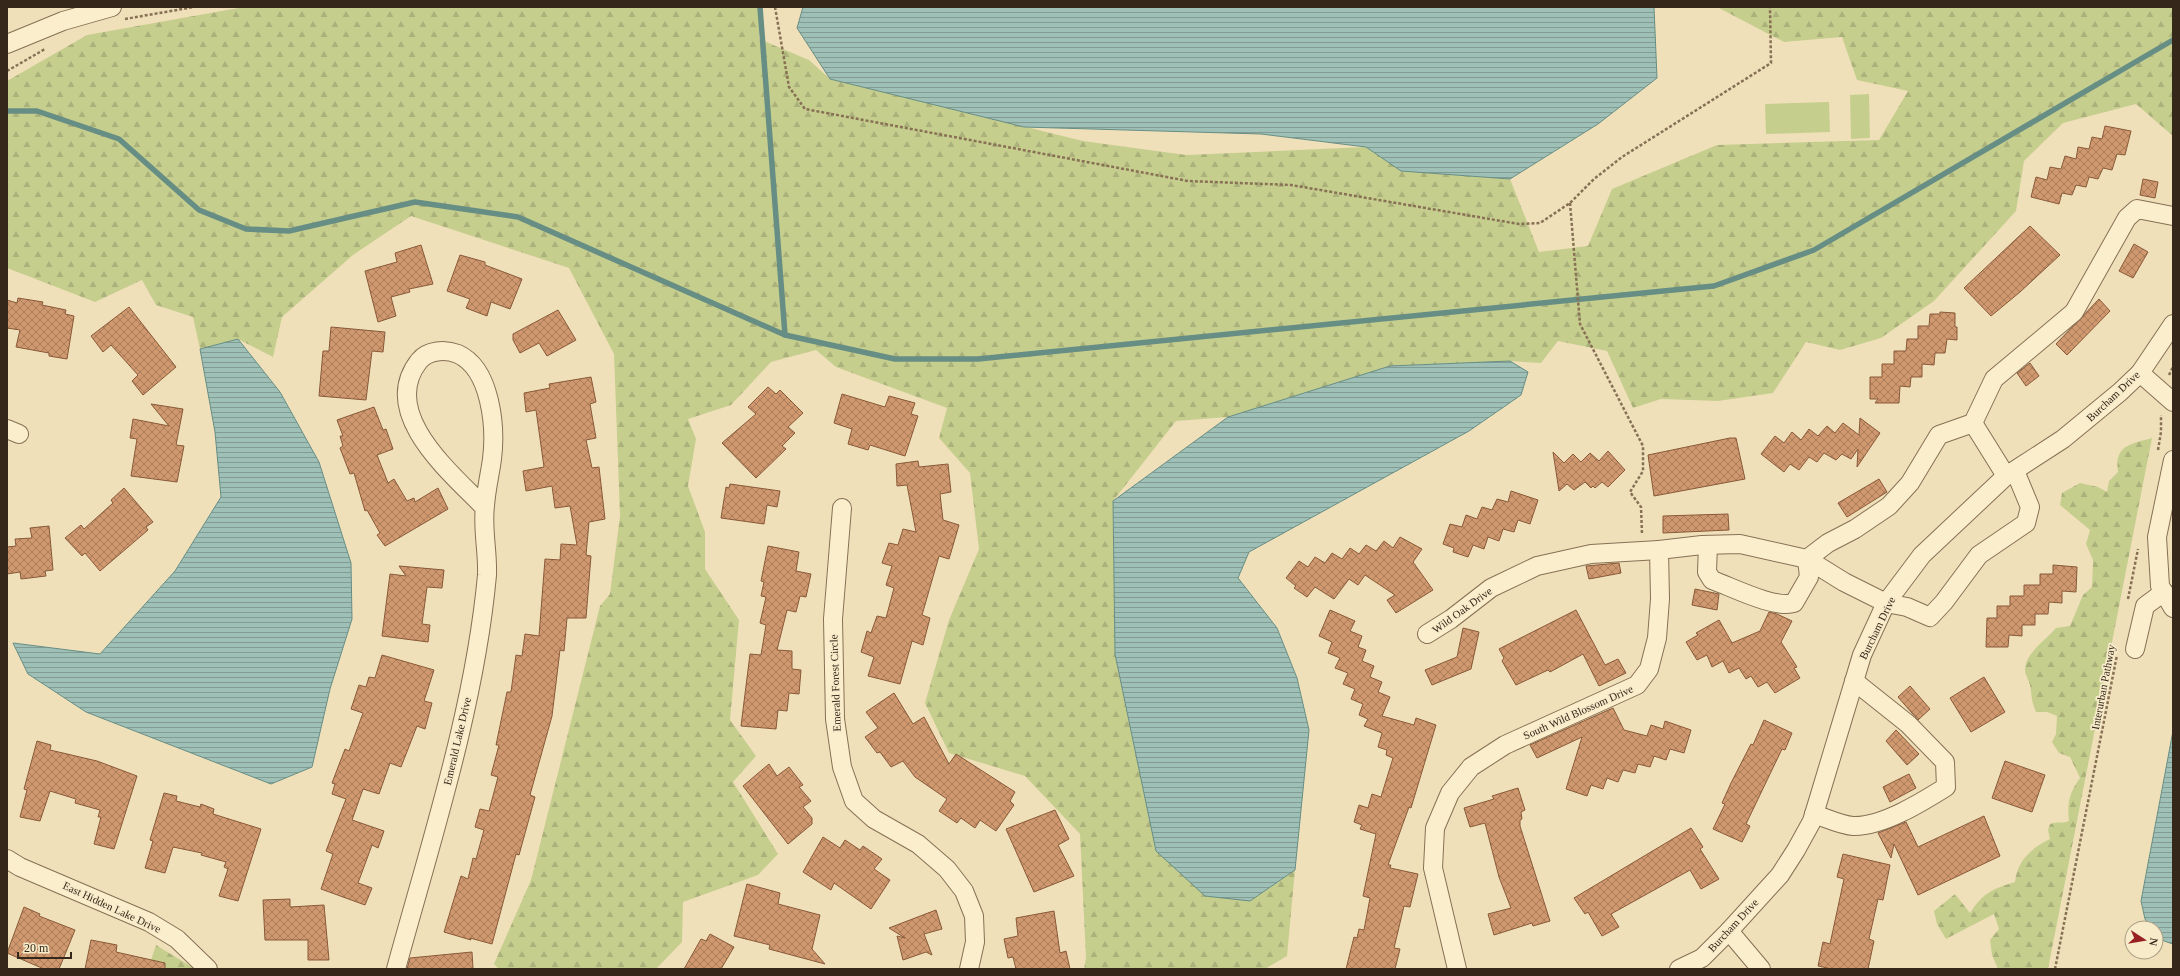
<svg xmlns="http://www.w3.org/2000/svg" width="2180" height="976" font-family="'Times New Roman',serif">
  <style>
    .forest { fill: url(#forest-firs) }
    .pitch { fill: #c6ce8e }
    .water { fill: url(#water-rules); stroke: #678e84 }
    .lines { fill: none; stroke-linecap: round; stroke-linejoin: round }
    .stream { stroke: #678e84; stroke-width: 5.5 }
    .building { fill: url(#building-cross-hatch); stroke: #885938 }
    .minor-casing { stroke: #877054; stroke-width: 20 }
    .path { stroke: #877054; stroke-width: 2.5; stroke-dasharray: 3 2; stroke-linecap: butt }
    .minor { stroke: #fbeecd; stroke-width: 18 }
    .labels { text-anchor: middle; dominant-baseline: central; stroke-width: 3.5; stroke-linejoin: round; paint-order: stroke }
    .street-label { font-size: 11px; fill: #35271a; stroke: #f7ebca }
  </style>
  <defs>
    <pattern id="forest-firs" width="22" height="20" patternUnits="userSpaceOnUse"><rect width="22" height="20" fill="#c6ce8e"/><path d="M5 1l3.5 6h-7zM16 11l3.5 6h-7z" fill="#abb17a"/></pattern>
    <pattern id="water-rules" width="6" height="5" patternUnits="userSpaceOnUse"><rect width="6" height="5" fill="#9fc0b7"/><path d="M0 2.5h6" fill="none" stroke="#829c94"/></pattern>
    <pattern id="building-cross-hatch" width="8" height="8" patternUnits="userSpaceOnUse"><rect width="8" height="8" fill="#d0986e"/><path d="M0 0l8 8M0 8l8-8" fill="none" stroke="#aa7c5a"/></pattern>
  </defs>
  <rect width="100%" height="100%" fill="#f0e0ba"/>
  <g class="forest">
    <path d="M244,7H759V39L809,60L830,79L1083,141L1186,155L1366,147L1401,171L1510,179L1539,252L1588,246L1612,189L1717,145L1879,140L1908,91L1857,80L1842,37L1784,42L1717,7H2173V136L2136,104L2063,123L2024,161L2016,211L1934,301L1881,338L1840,350L1806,342L1773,393L1718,401L1661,399L1633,408L1607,351L1558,341L1541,363L1510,361L1390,366L1228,417L1176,421L1113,501L1115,654L1156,851L1250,901L1295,870L1287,956L1265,969H1084L1086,958L1080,834L1025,776L949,753L925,703L949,620L979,549L970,473L939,438L947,408L836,367L816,350L771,362L731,405L688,419L696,439L688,486L705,532V569L739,620L730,720L756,756L733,782L778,854L758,875L683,902L682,942L656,969H499L494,964L531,880L600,606L610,594L620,516L614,354L569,268L411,216L353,255L282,317L273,357L238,339L200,349L193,317L156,305L142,280L95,302L7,268V81L87,35Z"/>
    <path d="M2152,438L2048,969H1998L1992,955L1990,940L1999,929L1994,914L1946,939L1937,924L1934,911L1955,894L1970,913C1983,893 1992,889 2015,882C2017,861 2031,848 2050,839L2048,830L2050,824C2058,821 2062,824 2069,821C2067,803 2069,793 2080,778L2070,757L2059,753L2052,742L2056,734L2057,716L2047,712H2036C2031,700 2032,696 2030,685C2029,680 2025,675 2025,670C2025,653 2046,640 2056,628L2070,626L2083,595L2092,587L2093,560L2086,544L2090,530L2060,505L2062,493L2080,483L2098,487L2107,492L2109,481L2118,472C2114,445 2131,444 2152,438Z"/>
    <path d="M156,945L192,967L193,969H148Z"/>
  </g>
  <g class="pitch">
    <path d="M1869,94L1870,138L1851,139L1850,95Z"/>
    <path d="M1829,102L1830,132L1766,134L1765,104Z"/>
  </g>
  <g class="water">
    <path d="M803,7H1654L1657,78L1598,124L1510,179L1401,171L1366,147L1261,134L1024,127L830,79L797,28Z"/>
    <path d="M238,339L280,392L319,462L351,563L352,619L330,689L312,767L271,784L86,712L28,674L13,643L100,654L175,571L221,497L215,432L200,349Z"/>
    <path d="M1510,361L1528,372L1521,395L1469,431L1249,552L1238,578L1277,628L1297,678L1309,730L1295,870L1250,901L1205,896L1156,851L1115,654L1113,501L1228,417L1390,366Z"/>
    <path d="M2173,731V944L2164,941L2156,932V928H2152L2145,919L2141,901Z"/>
  </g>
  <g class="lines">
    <g class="stream">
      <path d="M760,7L785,335"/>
      <path d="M7,111H37L119,139L199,210L246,229L289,231L415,202L518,217L785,335L895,359H978L1714,286L1814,250L2173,40"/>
    </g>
  </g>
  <g class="building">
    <path d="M2105,126L2131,131L2125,155L2117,154L2112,170L2103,168L2098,179L2089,177L2086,187L2076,185L2072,195L2062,193L2059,204L2031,197L2036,177L2047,180L2050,167L2061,169L2065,156L2076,159L2078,147L2089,149L2092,137L2102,139Z"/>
    <path d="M2143,179L2158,182L2155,198L2140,195Z"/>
    <path d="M2030,226L2060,255L2020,292L1991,316L1964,288Z"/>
    <path d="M2134,244L2148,252L2133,278L2119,271Z"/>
    <path d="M421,245L433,284L409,289L410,292L391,297L396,316L378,322L365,271L397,262L395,253Z"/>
    <path d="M460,255L485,262V265L522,279L510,309L491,302L487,316L466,308L470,299L447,291Z"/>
    <path d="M18,298L43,302L42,305L66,310L65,314L74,316L67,359L49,356V353L16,347L20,330L7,328V300L17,303Z"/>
    <path d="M2099,299L2110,311L2067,355L2056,344Z"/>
    <path d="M129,307L176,367L143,395L132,381L138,375L111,345L103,352L91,336Z"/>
    <path d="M558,310L576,340L547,356L539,343L520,353L513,340V334Z"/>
    <path d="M1940,312L1955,313V327H1957V340L1947,339L1945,353H1935L1934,365L1922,364V377H1911L1910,387L1900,386L1899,403H1875L1878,399H1870V377H1882V364H1894V351H1906L1907,339H1918V326H1929L1930,314H1940Z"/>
    <path d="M331,327L385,332L383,352L372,351L366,400L319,396L323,351H329Z"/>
    <path d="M2030,363L2039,376L2026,386L2017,373Z"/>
    <path d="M591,377L596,402L590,404L596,438L586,440L592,468L599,467L605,519L589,522L586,555L591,556L586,618H567L564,651L560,650L552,716L530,795L535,797L519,855L516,854L492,944L470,938L471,940L444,932L461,876L468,879L473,858L476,859L484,830L475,827L480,809L489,811L498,777L491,775L499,745H496L507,692H511L516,655L522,656L525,634L539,636L545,559L560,560L561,544L577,545L570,506L555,508L552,486L526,491L523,471L544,467L536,410L526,412L524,393L550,388L549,384Z"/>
    <path d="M768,387L776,394L780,390L803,413L788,427L795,433L782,446L786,449L756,478L722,443L756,414L748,407Z"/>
    <path d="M842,394L885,407L889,396L915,403L911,414L918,416L905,456L870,445L868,450L848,444L852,429L834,423Z"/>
    <path d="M151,404L183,409L176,445L184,446L177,482L131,476L137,439L130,438L133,419L169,426Z"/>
    <path d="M374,407L383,430L386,429L393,449L377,455L388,483L394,479L407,501L414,498L415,502L438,488L448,509L385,546L377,535L380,533L367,510L365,511L354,473L350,474L340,448L343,446L340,436H343L337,420Z"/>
    <path d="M1860,418L1880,433L1857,467L1858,449L1851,459L1842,454L1836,460L1824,453L1817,462L1809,457L1799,470L1790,464L1784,472L1761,454L1775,436L1784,443L1792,432L1801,440L1809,429L1818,436L1827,426L1835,433L1843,423L1859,435Z"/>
    <path d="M1730,438H1736L1745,479L1654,496L1648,455Z"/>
    <path d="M1608,451L1625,470L1608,487L1602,482L1595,488L1593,486L1591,488L1585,482L1574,490L1567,484L1559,491L1553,452L1564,463L1573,454L1581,462L1590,453L1599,461Z"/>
    <path d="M918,461L919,467L948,464L951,492L940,494L943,520L959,525L949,559L939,556L922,615L930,618L923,645L912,641L900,684L868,676L874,657L861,652L867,631L871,633L877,616L886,618L894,588L886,585L892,566L882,563L889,543L898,545L903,529L916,532L907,485L897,486L896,464Z"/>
    <path d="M1879,479L1887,492L1847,517L1838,503Z"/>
    <path d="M730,484L780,491L777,507L767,505L764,524L721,518L726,487L729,488Z"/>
    <path d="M124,488L153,522L146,527L148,530L100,571L85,553L82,556L65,538L81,525L84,529L113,503L111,500Z"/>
    <path d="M1511,491L1538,500L1530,524L1518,520L1514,532L1503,529L1499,541L1488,537L1484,549L1473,545L1468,557L1453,552L1454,548L1443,544L1450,524L1462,527L1466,515L1477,519L1482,507L1492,510L1497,499L1508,502Z"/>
    <path d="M1728,514L1729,530L1663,533V516Z"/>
    <path d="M49,526L53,570L45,571L46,576L21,579L20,572L7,574V547L16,546L15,539L32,538L30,528Z"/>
    <path d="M1400,537L1422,549L1413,562L1433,590L1396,613L1387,600L1395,595L1365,575L1358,585L1349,579L1334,599L1315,587L1307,597L1294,588L1296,586L1286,578L1299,561L1308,567L1315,557L1325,563L1332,553L1342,559L1350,548L1359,554L1366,545L1376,551L1384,541L1393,548Z"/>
    <path d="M768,546L799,552L796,571L811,574L806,597L800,596L796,612L787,610L777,650L792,651V669L801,670L799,694L789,693L787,711L778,710L776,729L741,726L750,654L761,655L766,625L760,623L766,597L761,596L764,582L761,581Z"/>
    <path d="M1619,563L1621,573L1589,579L1586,566Z"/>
    <path d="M2053,565L2077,567L2076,592L2062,591V603L2049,602L2048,614H2035V625H2022V636L2009,635L2008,647H1986L1987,618H1997V606H2010V596H2024V585H2040V574H2053Z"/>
    <path d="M399,566L444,570L442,588L427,587L422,624L430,625L428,642L382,636L390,574L406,576Z"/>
    <path d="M1695,589L1719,594L1717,610L1692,605Z"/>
    <path d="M1330,610L1355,621L1350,631L1362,636L1358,647L1366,650L1362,661L1374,666L1370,677L1382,682L1378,692L1390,697L1382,716L1414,725L1416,718L1436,725L1411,808L1409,807L1388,865H1391L1390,868L1418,874L1410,907L1404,906L1394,948L1400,949L1395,969H1346L1354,937L1357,938L1359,929L1364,930L1370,898L1363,896L1376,834L1360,829L1362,825L1354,822L1359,805L1368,808L1372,794L1381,797L1393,758L1386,755L1387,750L1378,747L1382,733L1364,726L1368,719L1359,715L1363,704L1351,699L1355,689L1343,684L1348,673L1335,668L1340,658L1328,653L1332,642L1319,636Z"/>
    <path d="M1576,610L1605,665L1618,659L1626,673L1599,686L1583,654L1550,672L1548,670L1516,685L1502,661L1504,658L1499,649Z"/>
    <path d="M1769,612L1777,614L1792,621L1781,642L1797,667L1794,668L1800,678L1775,693L1767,682L1758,687L1751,676L1746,679L1739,668L1729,673L1723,661L1712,667L1707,655L1697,660L1686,642L1698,635L1696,633L1719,620L1732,643L1760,631Z"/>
    <path d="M1463,628L1479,632L1471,669L1432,685L1425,670L1457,657Z"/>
    <path d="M382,655L434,670L424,701L432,703L425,729L417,726L401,767L390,763L379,794L363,789L352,820L384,831L378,848L372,845L358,883L372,888L365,905L321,889L333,854L326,851L346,799L332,794L335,784L332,783L345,749L349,751L363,713L351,709L359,685L366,687L369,677L375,678Z"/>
    <path d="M1984,677L2005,712L1971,732L1950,698Z"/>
    <path d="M1910,686L1930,709L1918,720L1898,697Z"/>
    <path d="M894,693L913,724L924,717L949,764L956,754L1015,792L1010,801L1014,805L996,831L980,820L975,828L961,818L957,823L939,811L947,799L915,777L903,761L891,767L880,752L877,753L865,737L878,728L866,712Z"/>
    <path d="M1613,708L1624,730L1647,736L1651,725L1663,729L1665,721L1691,730L1684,753L1670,749L1666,760L1654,756L1650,767L1638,764L1635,773L1623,770L1618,782L1607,778L1603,789L1591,785L1587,796L1566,789L1582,737L1537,758L1530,745Z"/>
    <path d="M1764,720L1792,733L1785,750L1782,749L1746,824L1750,826L1742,842L1713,829L1725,804L1722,803L1731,783L1751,744L1753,745Z"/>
    <path d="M1896,730L1919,754L1907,765L1886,741Z"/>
    <path d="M37,741L51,745L50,750L97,761L137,776L114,849L94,844L101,817H98L100,810L75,803L76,799L50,791L40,821L20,817L27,790L24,789Z"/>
    <path d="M2005,761L2045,775L2032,812L1992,798Z"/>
    <path d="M769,764L777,776L789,767L803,785L799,787L811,801L803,807L812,818V824L788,844L743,786Z"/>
    <path d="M1909,774L1916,788L1890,802L1883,787Z"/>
    <path d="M1518,788L1525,810L1521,812L1522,819L1520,820V826L1550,921L1533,926L1532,923L1494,935L1488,914L1511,908L1499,877L1485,823L1470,827L1464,808L1494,799L1492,796Z"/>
    <path d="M164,793L177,796L176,801L200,807L201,804L214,809L213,814L261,829L238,901L219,896L228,869L224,867L226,862L201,855L202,853L173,847L165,873L145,868L153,841L150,840Z"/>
    <path d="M1055,810L1069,839L1058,845L1074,876L1034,892L1006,829Z"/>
    <path d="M1984,816L2000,856L1918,895L1894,844L1891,858L1878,833L1906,822L1918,847Z"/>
    <path d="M1691,828L1703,847L1700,849L1719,879L1701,889L1690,870L1611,914L1619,927L1602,936L1588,912L1585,914L1574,898Z"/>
    <path d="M823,837L840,848L845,840L860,850L863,846L882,859L874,869L890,880L871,909L834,883L831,890L803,872Z"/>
    <path d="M1843,854L1890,865L1883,900L1878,899L1869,939L1874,941L1868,969H1832L1818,966L1823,942L1830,944L1844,879L1837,877Z"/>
    <path d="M747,884L780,893L778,904L820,915L812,949L825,964L769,949L770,945L734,936Z"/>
    <path d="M290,899V907L324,905L329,960H308V940H265L263,900Z"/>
    <path d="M24,907L40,914L39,916L75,930L59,969H44L7,953Z"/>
    <path d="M936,910L942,929L924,934L932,955L926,952L903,960L897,936L905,938L889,928Z"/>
    <path d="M1054,911L1060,953L1066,951L1070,969H1016L1013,957L1008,958L1004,939L1018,936L1016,918Z"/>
    <path d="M710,934L734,947L721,969H684L701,939L706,941Z"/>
    <path d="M91,940L117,945L116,952L165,963V969H85Z"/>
    <path d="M472,952L473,969H407L410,958Z"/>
  </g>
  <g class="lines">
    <defs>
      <g id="minor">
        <path d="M7,44L63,21L112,7"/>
        <path d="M2140,373L2173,402"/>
        <path d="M1973,423L2006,476"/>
        <path d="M7,429L19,434"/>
        <path d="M2173,460L2157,537L2160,586L2173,608"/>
        <path d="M842,508L833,619L835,719L842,767L854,801L874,819L918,844L947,869L964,891L974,916L975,942L969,969"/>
        <path d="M1708,545L1707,572L1712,580C1732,587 1774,609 1794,603L1809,577L1807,559"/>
        <path d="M1807,559L1844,582L1886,603L1907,607L1930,617L1944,602L1979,555L2026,523L2030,507L2015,471"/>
        <path d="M1427,634L1451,619L1491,588L1537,566L1591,554L1659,550"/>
        <path d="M2135,649L2145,606L2164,592"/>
        <path d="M1814,814C1826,818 1841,825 1853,826C1882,827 1922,802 1946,787L1945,762L1908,724L1854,681"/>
        <path d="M7,859L20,867L149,922L177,939L208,969"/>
        <path d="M1729,931L1761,969"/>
        <path d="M396,969C431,841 475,707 487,575C488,552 482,528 485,506C486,490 490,474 492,459C496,427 491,369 458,354C445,349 428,350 419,361C378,413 451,473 484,507"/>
        <path d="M1457,969L1433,868L1435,828L1450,793L1471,767L1505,745L1637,685L1649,669L1657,638L1660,599L1659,550L1702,545L1740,544L1807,559L1828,543L1855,529L1889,506L1910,483L1939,435L1973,423L1994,379L2074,312L2127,218L2137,209L2173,216"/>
        <path d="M1679,969L1702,958L1729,931L1780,875L1796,850L1812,821L1862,655L1886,603L1922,555L2006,476L2063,439L2120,392L2140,373L2173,324"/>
      </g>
    </defs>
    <use href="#minor" class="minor-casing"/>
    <g class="path">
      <path d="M775,7L789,87L805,109L1188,181L1291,185L1519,224L1540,223L1570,203L1594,179L1622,157L1771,63L1770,7"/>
      <path d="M125,19L194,7"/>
      <path d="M7,71L45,49"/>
      <path d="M1570,203L1580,324L1643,446V471L1630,492L1641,507L1642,534"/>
      <path d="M2169,375L2173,367"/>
      <path d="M2158,450L2161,432V415"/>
      <path d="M2128,599L2138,549"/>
      <path d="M2055,969L2117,655"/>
    </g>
    <use href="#minor" class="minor"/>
  </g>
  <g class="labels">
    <g class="street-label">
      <text transform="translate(2113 396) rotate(-43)">Burcham Drive</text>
      <text transform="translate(1462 610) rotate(-36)">Wild Oak Drive</text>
      <text transform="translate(1877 628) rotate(-64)">Burcham Drive</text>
      <text transform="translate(835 683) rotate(-92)">Emerald Forest Circle</text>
      <text transform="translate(2103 687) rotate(-79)">Interurban Pathway</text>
      <text transform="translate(1578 712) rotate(-24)">South Wild Blossom Drive</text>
      <text transform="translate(457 741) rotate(-77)">Emerald Lake Drive</text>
      <text transform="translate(112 907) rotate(25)">East Hidden Lake Drive</text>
      <text transform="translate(1733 925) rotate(-47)">Burcham Drive</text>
    </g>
  </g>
  <rect width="2180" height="976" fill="none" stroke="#35271a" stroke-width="16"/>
  <g transform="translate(2144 940) rotate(102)"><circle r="19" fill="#f7ebca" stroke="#a99d84"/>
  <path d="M0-3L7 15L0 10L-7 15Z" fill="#992121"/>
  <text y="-6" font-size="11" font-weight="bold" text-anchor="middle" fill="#35271a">N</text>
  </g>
  <path d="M18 952v6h53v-6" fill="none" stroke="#35271a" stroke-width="2"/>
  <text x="24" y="952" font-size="12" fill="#35271a" stroke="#f7ebca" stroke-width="3" paint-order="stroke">20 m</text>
</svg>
